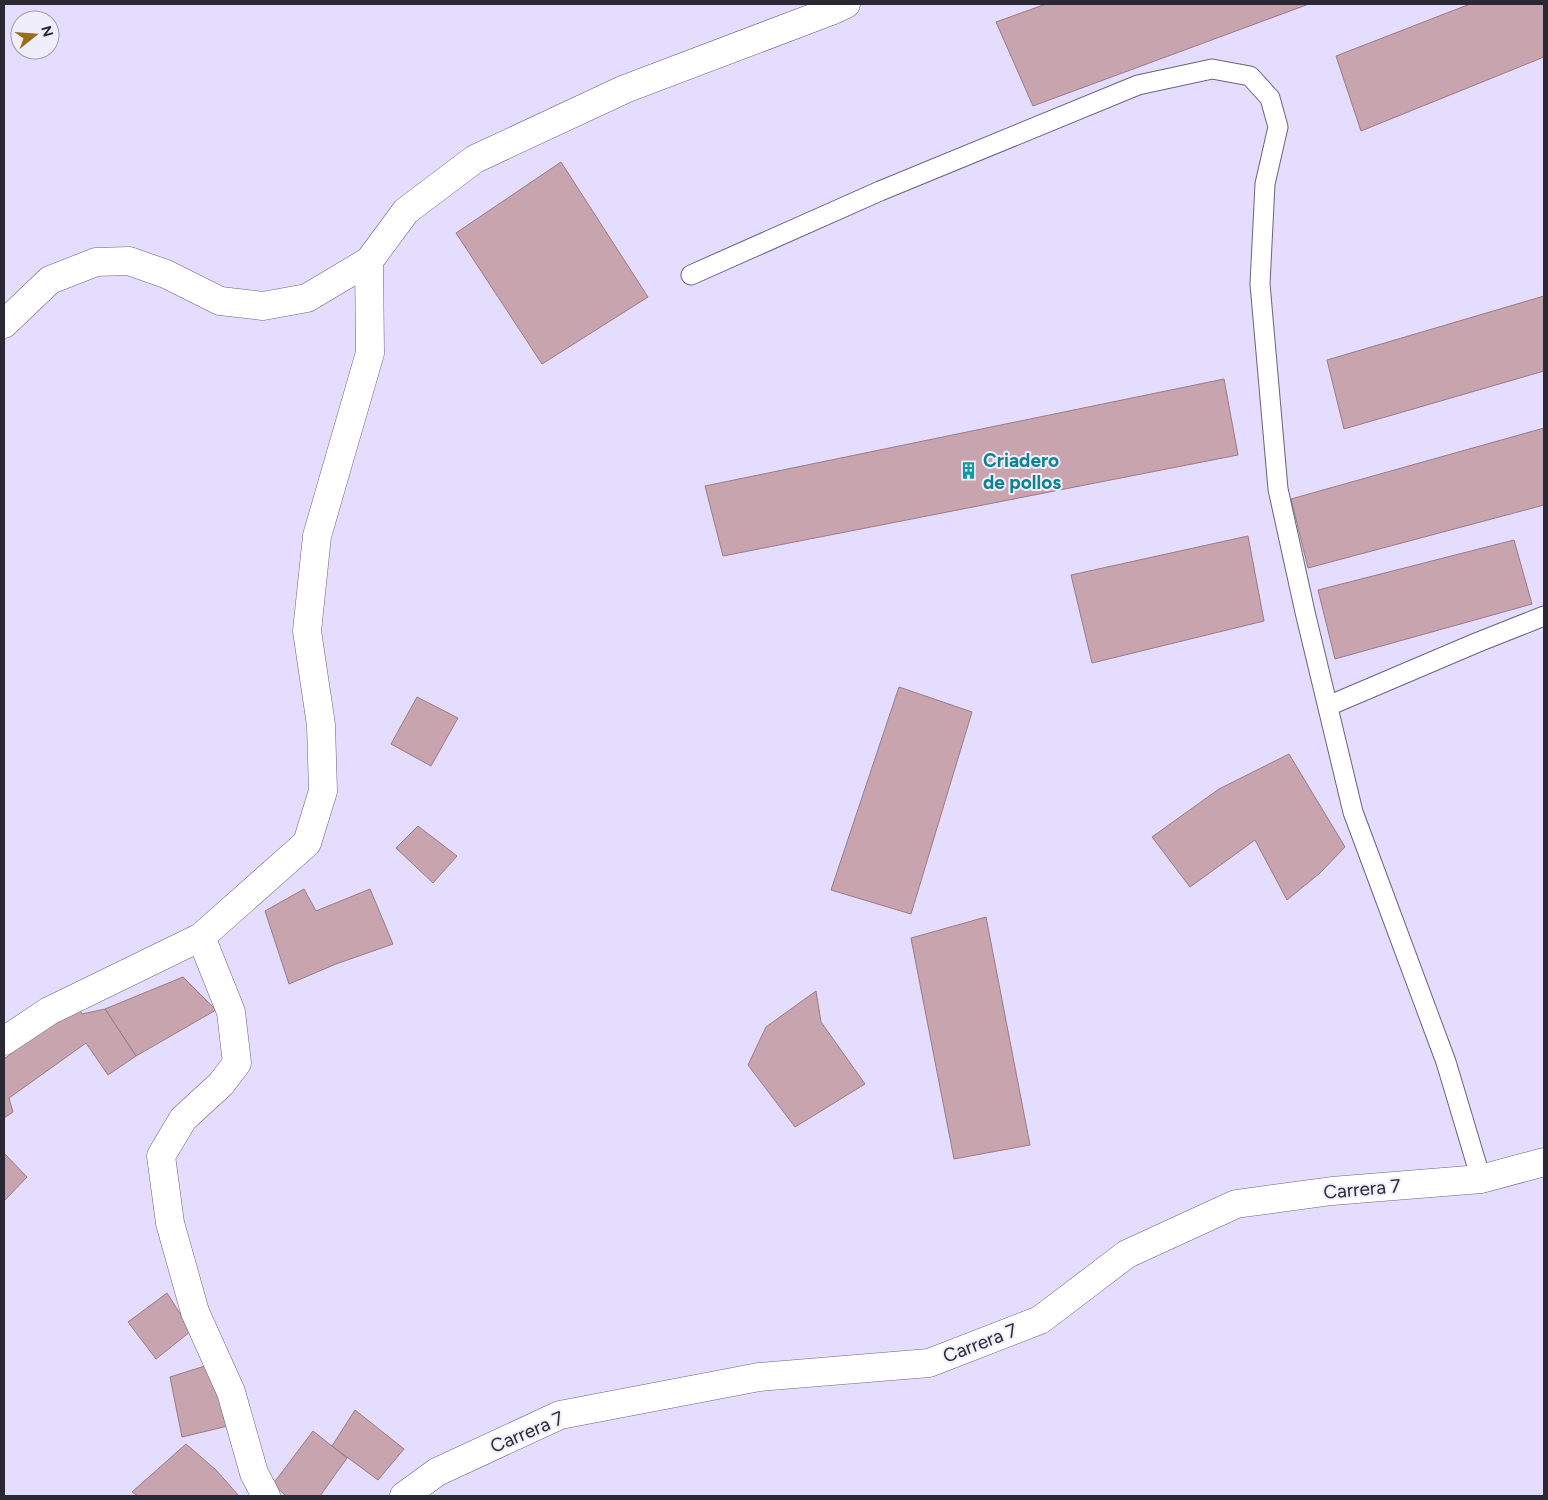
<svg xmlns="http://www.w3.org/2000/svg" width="1548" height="1500" font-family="Figtree,sans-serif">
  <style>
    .building { fill: #c7a4ae; stroke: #9c7a85 }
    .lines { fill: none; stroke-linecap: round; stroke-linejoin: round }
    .service-casing { stroke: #6a637f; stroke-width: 21 }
    .minor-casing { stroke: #6a637f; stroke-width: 29 }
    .tertiary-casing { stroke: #6a637f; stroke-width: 29 }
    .service { stroke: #fff; stroke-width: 19 }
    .minor { stroke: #fff; stroke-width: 28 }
    .tertiary { stroke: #fff; stroke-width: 28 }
    .labels { text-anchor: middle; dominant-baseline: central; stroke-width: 4; stroke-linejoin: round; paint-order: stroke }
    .culture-label { font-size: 19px; font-weight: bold; fill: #0d838f; stroke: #f0eefb; text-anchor: start }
    .street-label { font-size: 19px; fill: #2a2833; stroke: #f0eefb }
  </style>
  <rect width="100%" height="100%" fill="#e4ddfd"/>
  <g class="building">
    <path d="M1046,4H1309L1033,106L996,22Z"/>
    <path d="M1470,4H1544V57L1361,131L1336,56Z"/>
    <path d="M561,162L648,297L542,364L456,233Z"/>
    <path d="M1544,296V371L1344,429L1327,360Z"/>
    <path d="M1224,379L1238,455L723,556L705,486Z"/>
    <path d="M1544,428V505L1308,568L1291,499Z"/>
    <path d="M1248,536L1264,621L1092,663L1071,575Z"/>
    <path d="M1514,540L1532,604L1335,659L1318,590Z"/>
    <path d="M899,687L972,712L911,914L831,890Z"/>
    <path d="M417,697L458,718L431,766L391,744Z"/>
    <path d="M1289,754L1345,847L1320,873L1287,900L1255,840L1190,887L1152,837L1219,789Z"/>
    <path d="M418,826L457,856L433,883L396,848Z"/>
    <path d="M304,889L316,911L370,889L393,944L336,964L289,984L265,911Z"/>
    <path d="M986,917L1030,1145L954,1159L911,938Z"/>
    <path d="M183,977L216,1010L136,1056L105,1009Z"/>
    <path d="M816,991L821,1022L865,1084L795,1127L748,1065L766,1027Z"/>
    <path d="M77,1005L82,1014L105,1009L136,1056L108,1075L86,1043L9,1098L13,1112L4,1118V1059Z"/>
    <path d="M4,1153L27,1177L4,1201Z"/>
    <path d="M167,1293L191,1331L156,1359L128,1322Z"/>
    <path d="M208,1365L228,1426L182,1437L170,1377Z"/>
    <path d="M355,1410L404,1449L378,1480L332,1446Z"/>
    <path d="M313,1431L347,1458L320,1496H286L273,1484Z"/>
    <path d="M186,1444L216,1470L239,1496H138L132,1492Z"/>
  </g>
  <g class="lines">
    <defs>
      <g id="service">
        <path d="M691,275L880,191L1138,85L1212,69L1250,76L1270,98L1278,127L1265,184L1260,284L1278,489L1305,612L1353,812L1446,1062L1481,1179"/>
        <path d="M1328,706L1476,643L1544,616"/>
      </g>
      <g id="minor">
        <path d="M4,324L50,280L96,262L129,261L166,274L220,301L263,306L307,298L369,261L406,211L475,159L625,89L831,11L846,4"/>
        <path d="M201,937L231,1012L237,1063L221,1084L183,1119L161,1156L170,1223L195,1312L231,1392L254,1473L266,1496"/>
        <path d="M4,1041L49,1011L201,937L307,843L323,791L321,725L307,631L317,536L370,353L369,261"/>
      </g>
      <path id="tertiary" d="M404,1496L437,1472L560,1415L759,1377L929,1363L1040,1320L1127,1254L1236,1204L1332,1191L1481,1179L1544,1162"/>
    </defs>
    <use href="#service" class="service-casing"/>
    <use href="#minor" class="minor-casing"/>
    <use href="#tertiary" class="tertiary-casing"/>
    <use href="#service" class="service"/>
    <use href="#minor" class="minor"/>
    <use href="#tertiary" class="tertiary"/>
  </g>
  <defs>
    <symbol id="building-bare" viewBox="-9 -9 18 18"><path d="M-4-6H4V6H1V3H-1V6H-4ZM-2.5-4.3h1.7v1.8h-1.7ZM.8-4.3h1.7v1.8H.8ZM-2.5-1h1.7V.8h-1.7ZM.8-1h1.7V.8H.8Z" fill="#0f9aa8" stroke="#f0eefb" stroke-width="2.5" paint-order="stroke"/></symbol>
  </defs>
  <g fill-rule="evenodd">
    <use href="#building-bare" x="956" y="458" width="25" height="25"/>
  </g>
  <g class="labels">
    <g class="culture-label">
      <text x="983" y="460">Criadero<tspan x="983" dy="22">de pollos</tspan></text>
    </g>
    <g class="street-label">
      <text transform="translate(1362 1189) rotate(-5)">Carrera 7</text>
      <text transform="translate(980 1343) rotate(-21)">Carrera 7</text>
      <text transform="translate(527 1432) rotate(-23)">Carrera 7</text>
    </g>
  </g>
  <rect width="1548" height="1500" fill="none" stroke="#2a2833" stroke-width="10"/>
  <g transform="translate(35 35) rotate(73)"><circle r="24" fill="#f0eefb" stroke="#a19fab"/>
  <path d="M0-4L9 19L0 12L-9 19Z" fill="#986d1a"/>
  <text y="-8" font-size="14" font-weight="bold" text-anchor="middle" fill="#2a2833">N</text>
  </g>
</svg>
